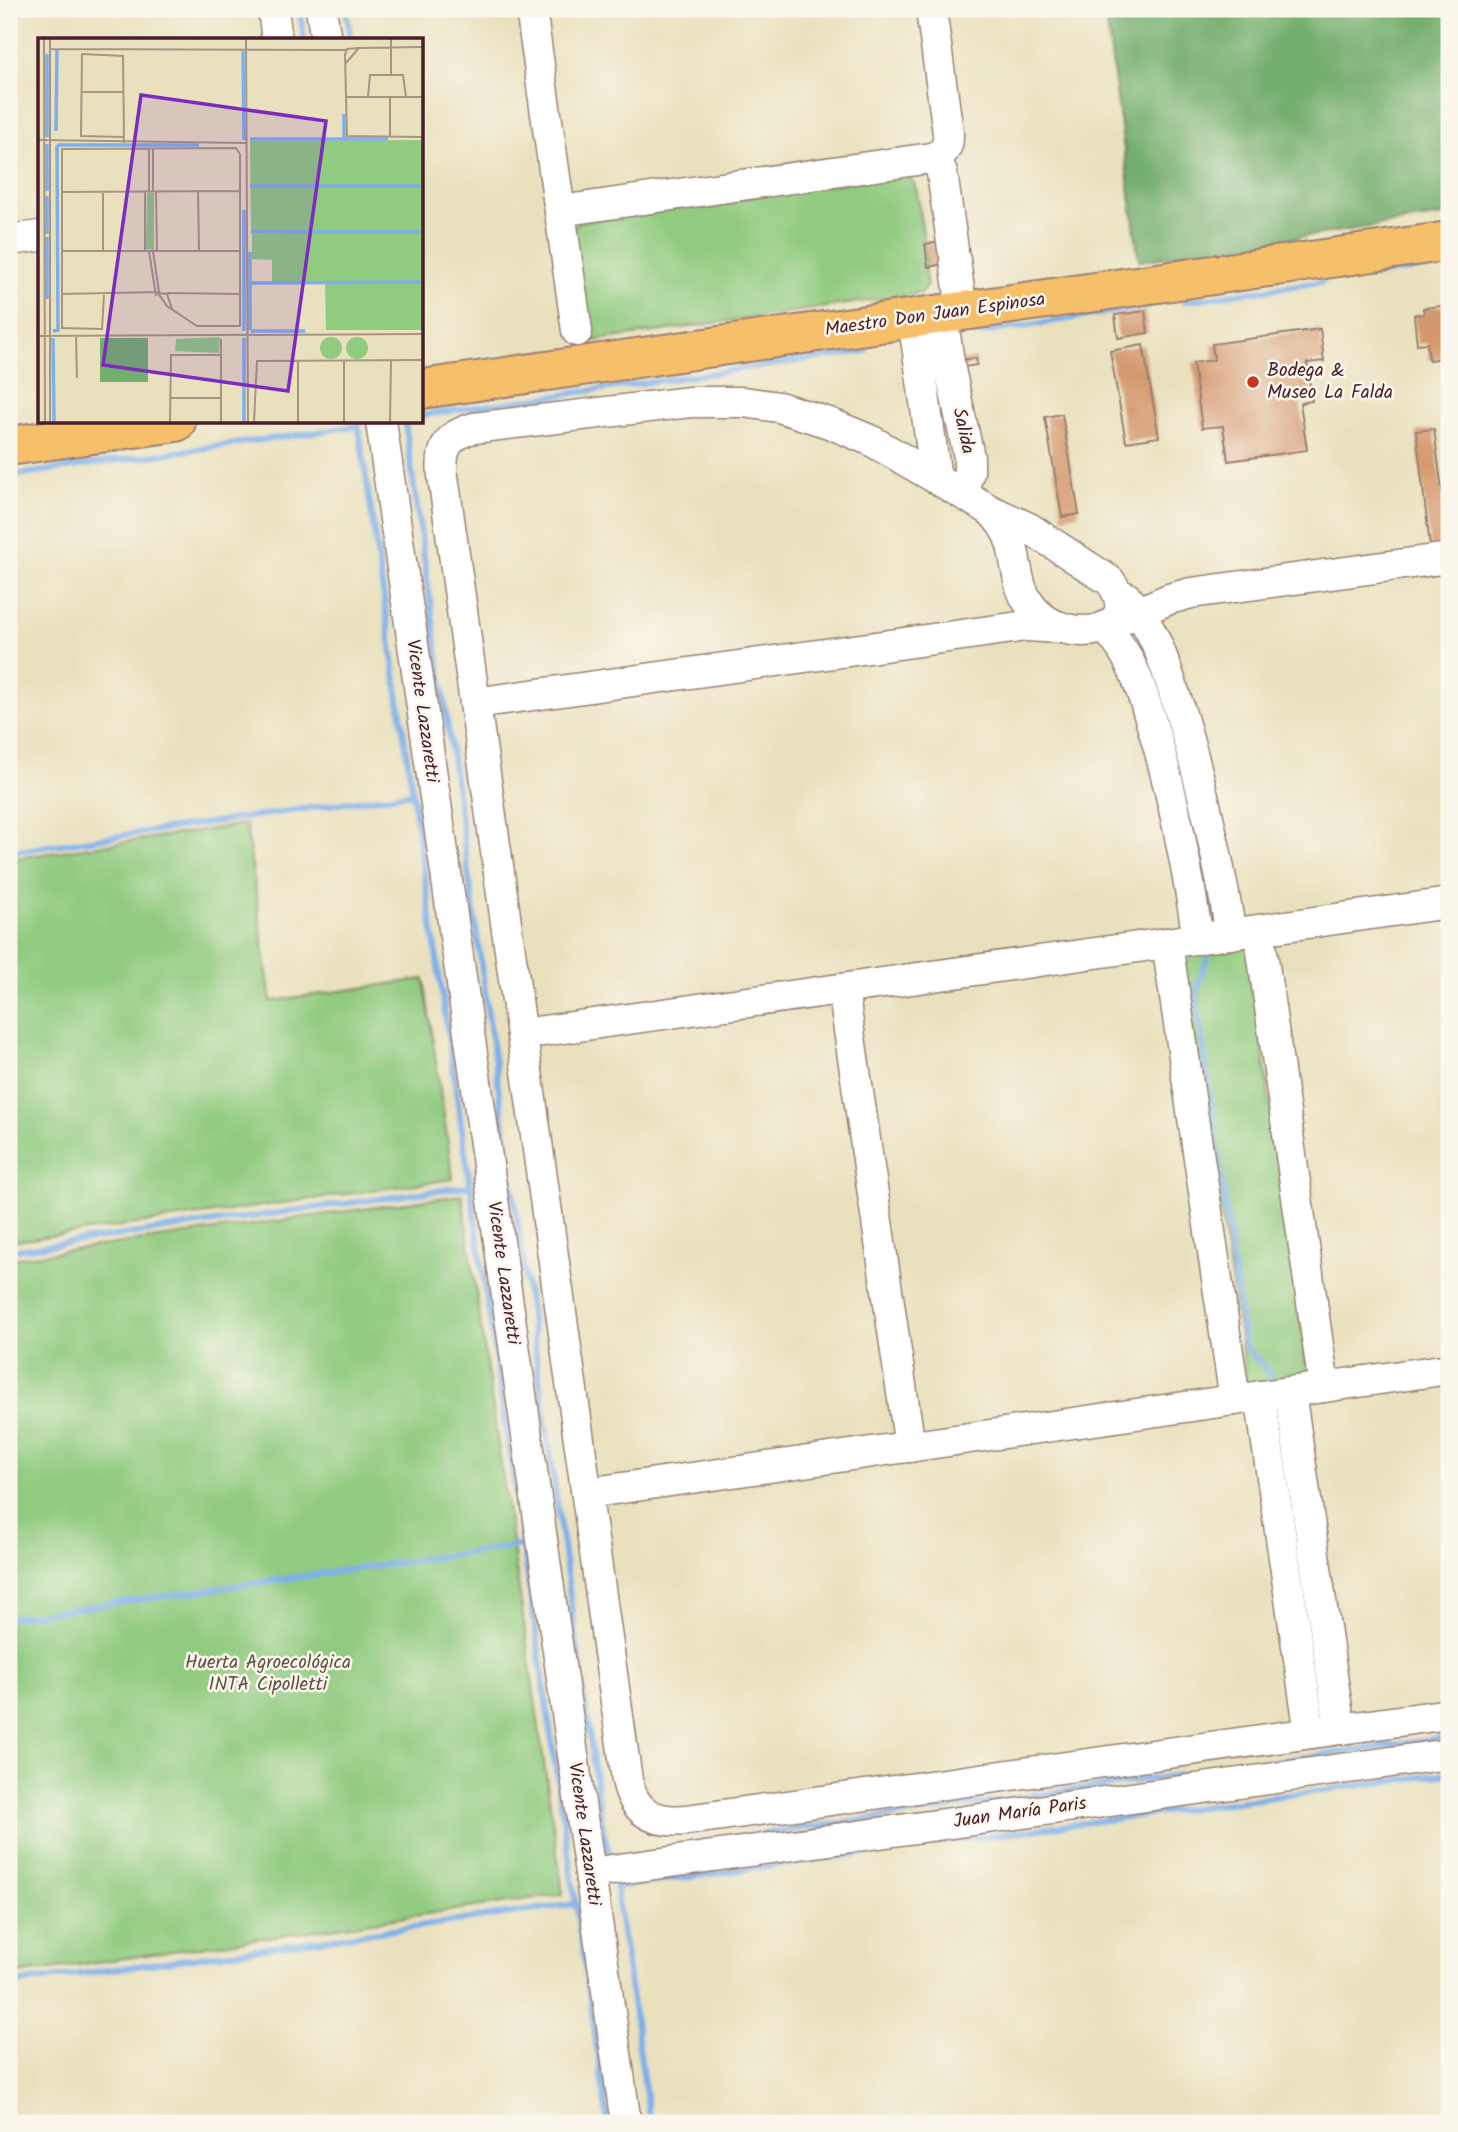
<svg xmlns="http://www.w3.org/2000/svg" width="1458" height="2132" font-family="Kalam,sans-serif">
  <style>
    .green { fill: #90cb7f; stroke: #6d7555; stroke-width: 2 }
    .forest { fill: #74af6e; stroke: #5f674c; stroke-width: 2 }
    .lines { fill: none; stroke-linecap: round; stroke-linejoin: round }
    .stream { stroke: #7eafe9; stroke-width: 6 }
    .building { fill: #d4986d }
    .minor-casing { stroke: #9a8074; stroke-width: 33 }
    .major-casing { stroke: #9a8074; stroke-width: 42 }
    .minor { stroke: #fff; stroke-width: 30 }
    .major { stroke: #f6c06b; stroke-width: 38 }
    .poi-dot { fill: #c8321e; stroke: #fbf7ec; stroke-width: 2.5 }
    .labels { text-anchor: middle; dominant-baseline: central; stroke-width: 5; stroke-linejoin: round; paint-order: stroke }
    .street-label { font-size: 19px; fill: #4a1f2b; stroke: #fbf7ec }
    .poi-label { font-size: 19px; fill: #4a1f2b; stroke: #fbf7ec; text-anchor: start }
    .park-label { font-size: 19px; fill: #5f5344; stroke: #fbf7ec }
    .inset-river { fill: none; stroke: #7eafe9; stroke-width: 3.5 }
    .inset-road { fill: none; stroke: #a99383; stroke-width: 2 }
    .view { fill: #7b2cbf; fill-opacity: 0.15; stroke: #7b2cbf; stroke-width: 3.5 }
    .inset-edge { fill: none; stroke: #4a1f2b; stroke-width: 3.5 }
  </style>
  <rect width="100%" height="100%" fill="#fbf7ec"/>
  <filter id="ink" filterUnits="userSpaceOnUse"><feTurbulence type="fractalNoise" baseFrequency=".0143" numOctaves="2"/><feDisplacementMap in="SourceGraphic" scale="14" xChannelSelector="R" yChannelSelector="G"/><feConvolveMatrix kernelMatrix="1 2 1 2 8 2 1 2 1" color-interpolation-filters="sRGB"/></filter>
  <filter id="wash" filterUnits="userSpaceOnUse"><feTurbulence type="fractalNoise" baseFrequency=".00686" numOctaves="4" result="noise"/><feDisplacementMap in="SourceGraphic" scale="28" xChannelSelector="R" yChannelSelector="G"/><feGaussianBlur stdDeviation="1.57" result="paint"/><feColorMatrix in="noise" values="0 0 0 0 0 0 0 0 0 0 0 0 0 0 0 0 0 1.4 0 .05"/><feComposite in="paint" operator="in"/></filter>
  <g filter="url(#wash)">
    <rect width="100%" height="100%" fill="#e9e1be"/>
    <g class="green">
      <path d="M904,174L913,181L917,192L927,264L924,265L927,285L921,293L585,342L571,232L578,222Z"/>
      <path d="M246,824L271,1001L424,979L453,1179L9,1242V859Z"/>
      <path d="M1248,945L1308,1376L1247,1384L1182,958L1186,953Z"/>
      <path d="M462,1195L563,1894L9,1975V1259Z"/>
    </g>
    <path class="forest" d="M1105,9H1449V215L1139,261Z"/>
    <g class="lines">
      <g class="stream">
        <path d="M300,9L304,40"/>
        <path d="M346,9L351,40"/>
        <path d="M1350,278L1449,264"/>
        <path d="M1184,301L1322,282"/>
        <path d="M976,334L1148,306"/>
        <path d="M422,415L866,351"/>
        <path d="M358,422L608,2123"/>
        <path d="M405,422L603,1831L610,1855H616"/>
        <path d="M9,476L359,426"/>
        <path d="M9,852L413,793"/>
        <path d="M1210,946C1208,966 1196,978 1197,1000L1244,1342C1251,1359 1270,1366 1274,1384"/>
        <path d="M9,1251L470,1186"/>
        <path d="M1307,1605L1323,1714"/>
        <path d="M9,1618L523,1545"/>
        <path d="M678,1846L1449,1737"/>
        <path d="M615,1883L650,2123"/>
        <path d="M615,1887L1449,1773"/>
        <path d="M9,1984L576,1904"/>
      </g>
    </g>
    <g id="blocks">
      <g class="building">
        <path d="M941,242L944,264L928,267L925,244Z"/>
        <path d="M1449,305V357L1429,360L1427,343L1417,344L1414,315L1424,314L1423,308Z"/>
        <path d="M1145,311L1148,333L1118,338L1115,315Z"/>
        <path d="M1320,329L1324,361L1307,363L1312,401L1300,403L1307,450L1228,461L1223,426L1202,428L1193,363L1214,360L1212,344Z"/>
        <path d="M1143,345L1159,437L1126,442L1110,351Z"/>
        <path d="M976,358L977,365L943,370L944,377L931,378L929,365Z"/>
        <path d="M1062,414L1079,514L1062,517L1045,417Z"/>
        <path d="M1434,429L1449,544L1430,546L1416,431Z"/>
      </g>
    </g>
  </g>
  <g filter="url(#ink)">
    <use href="#blocks" fill-opacity="0" stroke="#9a8074" stroke-width="2"/>
    <g class="lines">
      <defs>
        <g id="minor">
          <path d="M273,9L277,40"/>
          <path d="M321,9L326,40"/>
          <path d="M531,9L577,331"/>
          <path d="M936,156L942,173L953,249"/>
          <path d="M560,211L931,158C944,154 949,147 948,133L931,9"/>
          <path d="M9,240L40,236"/>
          <path d="M955,260L962,311"/>
          <path d="M942,314L949,362"/>
          <path d="M913,318L936,478"/>
          <path d="M950,369L969,457V472L962,493"/>
          <path d="M381,422L626,2123"/>
          <path d="M990,510C999,519 1007,530 1011,542C1018,566 1016,592 1036,612C1070,647 1148,632 1110,581L1029,528L990,510L872,441L829,423L779,407L743,402H690L474,428C447,435 440,449 443,476L627,1780C634,1813 654,1823 686,1820L1449,1714"/>
          <path d="M1126,597C1155,626 1167,670 1179,708C1202,782 1218,857 1231,934"/>
          <path d="M475,703L1026,626L1061,628"/>
          <path d="M1259,930L1324,1387"/>
          <path d="M1198,939C1187,867 1174,797 1153,728C1142,692 1133,655 1104,627L1169,599L1191,593L1449,558"/>
          <path d="M1167,943L1235,1400"/>
          <path d="M843,989L910,1447"/>
          <path d="M522,1034L1449,903"/>
          <path d="M1290,1392L1340,1729"/>
          <path d="M1260,1396L1310,1733"/>
          <path d="M587,1493L1449,1369"/>
          <path d="M590,1873L1449,1754"/>
        </g>
        <g id="major">
          <path d="M422,389L1449,241"/>
          <path d="M9,446L176,422"/>
        </g>
      </defs>
      <use href="#minor" class="minor-casing"/>
      <use href="#major" class="major-casing"/>
      <use href="#minor" class="minor"/>
      <use href="#major" class="major"/>
    </g>
  </g>
  <circle class="poi-dot" cx="1253" cy="382" r="7"/>
  <g class="labels">
    <g class="street-label">
      <text transform="translate(935 315) rotate(-8)">Maestro Don Juan Espinosa</text>
      <text transform="translate(963 431) rotate(78)">Salida</text>
      <text transform="translate(422 711) rotate(82)">Vicente Lazzaretti</text>
      <text transform="translate(503 1273) rotate(82)">Vicente Lazzaretti</text>
      <text transform="translate(1020 1813) rotate(-8)">Juan María Paris</text>
      <text transform="translate(584 1834) rotate(82)">Vicente Lazzaretti</text>
    </g>
    <g class="poi-label">
      <text x="1267" y="371">Bodega &amp;<tspan x="1267" dy="22">Museo La Falda</tspan></text>
    </g>
    <g class="park-label">
      <text x="268" y="1663">Huerta Agroecológica<tspan x="268" dy="22">INTA Cipolletti</tspan></text>
    </g>
  </g>
  <g transform="translate(38 38)">
    <rect width="385" height="385" fill="#e9e1be"/>
    <path d="M385,102V292H288L287,244H234V222L214,221V196L319,194L213,193L212,103ZM109,155H116V212L108,211ZM282 310a11 11 0 1 1 22 0a11 11 0 1 1-22 0ZM308 310a11 11 0 1 1 22 0a11 11 0 1 1-22 0ZM182,299L181,315L137,313L138,301Z" fill="#90cb7f"/>
    <path d="M62,300H110V344H62Z" fill="#74af6e"/>
    <path class="inset-river" d="M205,13L206,102M9,16V99M306,76V101M18,93L19,12M212,101H350M9,106V153M19,107H161M212,148H385M206,172V293M213,194H385M9,196V158M9,199V261M212,214V292M213,245L385,244M15,293L20,292L19,107M213,293H267M15,300L16,384M206,300V384"/>
    <path class="inset-road" d="M6,1L7,384M12,1V384M208,1L210,384M353,1V37M385,9L321,10L309,11L307,17L309,98L385,99M12,11L309,12M307,26L321,10M43,54H85M308,59H385M330,59L332,37H365L368,59M86,99L43,98L44,16L85,18V20L86,99V105M352,99V59M0,102L209,105M111,110V154M115,110V154M160,153L161,213M23,154L202,153M65,154V213M107,154V213M118,154L119,213M23,213H202M111,213L118,258M129,255L202,256M23,256L121,254L115,213M66,257L64,291L24,290V111L198,110L202,116V288H159L129,268L120,255L129,256L134,271M0,298L385,296M38,298L39,340M183,301V384M260,323V384M132,360H183M132,384L133,317H183M216,384L219,323L385,322M306,384V322M352,384L353,322"/>
    <path class="view" d="M103,57L288,83L250,353L65,327Z"/>
    <rect width="385" height="385" class="inset-edge"/>
  </g>
  <rect width="1458" height="2132" fill="none" stroke="#fbf7ec" stroke-width="35"/>
</svg>
